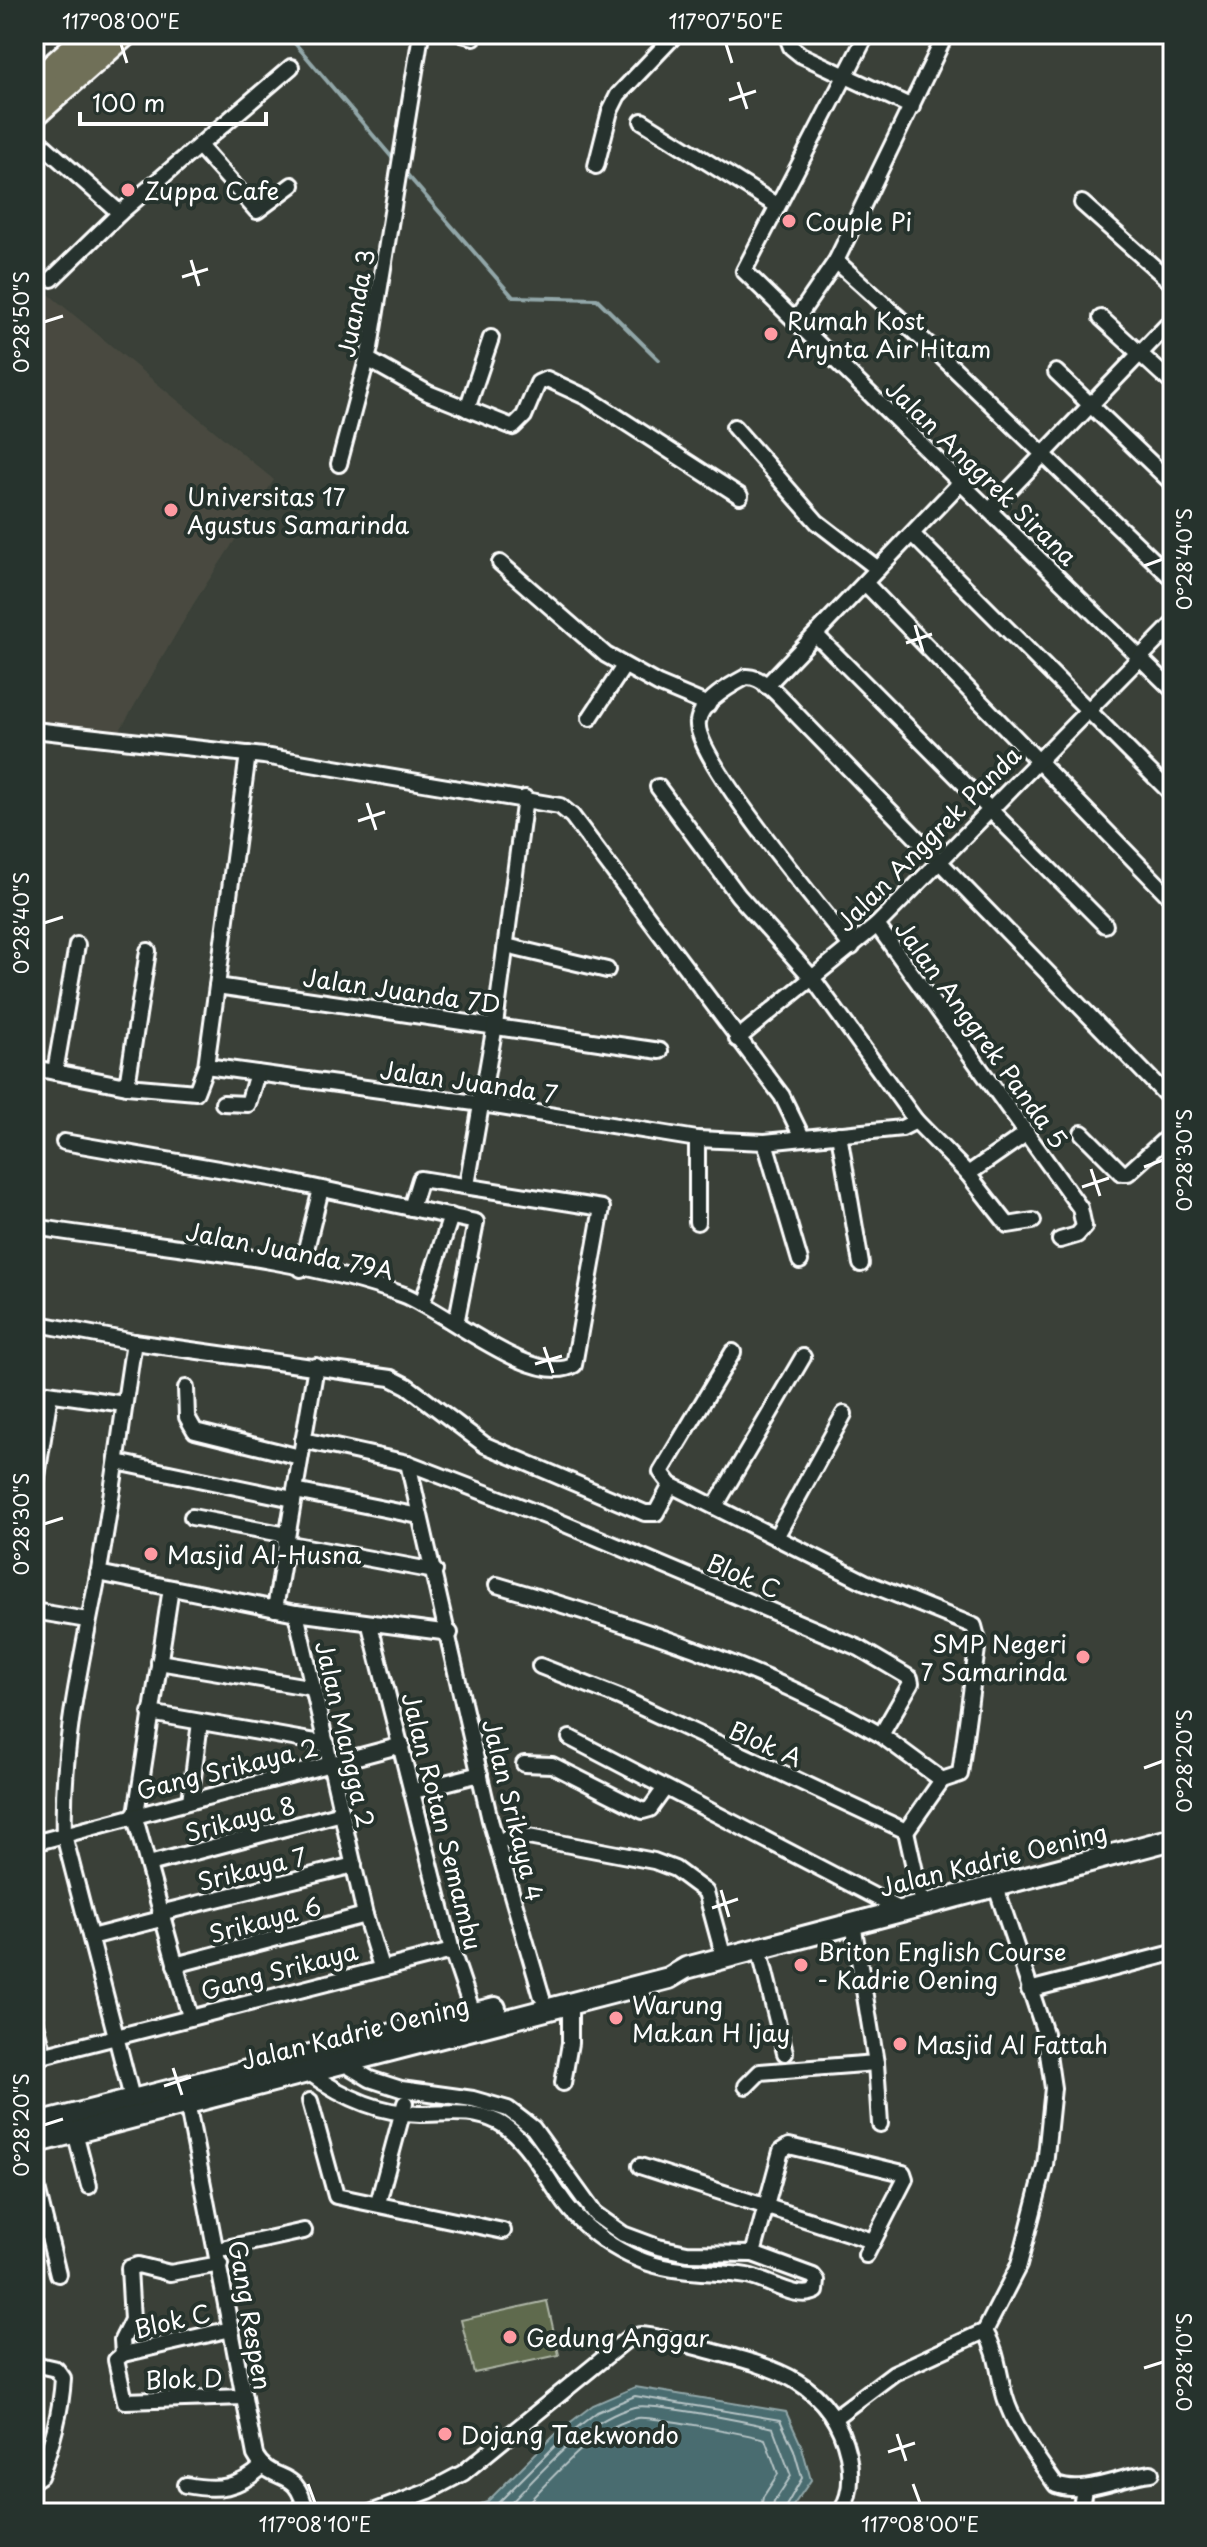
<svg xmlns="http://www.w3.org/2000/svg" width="1207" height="2547" font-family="'Playpen Sans',sans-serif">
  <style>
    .built { fill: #484a40 }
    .green { fill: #5e6b4d; stroke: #aeb5a6; stroke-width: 2 }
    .water { fill: #496c70; stroke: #92a7a9; stroke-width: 2 }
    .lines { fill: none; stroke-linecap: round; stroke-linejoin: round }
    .shore { stroke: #b6c4c6; stroke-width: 2 }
    .stream { stroke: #92a7a9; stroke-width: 4 }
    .street-casing { stroke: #fff; stroke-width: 20 }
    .secondary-casing { stroke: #fff; stroke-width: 26 }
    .highway-casing { stroke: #fff; stroke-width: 32 }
    .street { stroke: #26332d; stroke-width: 14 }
    .secondary { stroke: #26332d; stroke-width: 20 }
    .highway { stroke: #706f59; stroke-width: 26 }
    .ticks { fill: none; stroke: #fff; stroke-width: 3 }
    .poi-dot { fill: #ff9aa2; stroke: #26332d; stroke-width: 3 }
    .labels { text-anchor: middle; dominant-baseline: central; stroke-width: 8; stroke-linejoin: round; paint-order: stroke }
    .poi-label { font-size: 24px; fill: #fff; stroke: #26332d; text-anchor: start }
    .street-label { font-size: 24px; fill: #fff; stroke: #26332d }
    .neatline { fill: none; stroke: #fff; stroke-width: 3 }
    .ticks-label { font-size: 20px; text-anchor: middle; fill: #fff }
  </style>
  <rect width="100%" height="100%" fill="#3a4038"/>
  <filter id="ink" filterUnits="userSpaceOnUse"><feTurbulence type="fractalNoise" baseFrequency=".0125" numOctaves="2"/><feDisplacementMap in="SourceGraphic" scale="16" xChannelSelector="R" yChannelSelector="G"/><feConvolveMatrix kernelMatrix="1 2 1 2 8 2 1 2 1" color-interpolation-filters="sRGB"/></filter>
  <g filter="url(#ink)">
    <path class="built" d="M34,282L274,480L194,603L119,732L34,723Z"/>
    <path class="green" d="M547,2301L559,2355L474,2373L461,2320Z"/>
    <path class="water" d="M635,2387L786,2412L802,2447L811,2480L788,2513H454L487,2502L555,2434L593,2405Z"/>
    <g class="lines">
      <g class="shore">
        <path d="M479,2513L493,2508L561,2440L597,2412L635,2396L780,2420L794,2450L802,2478L782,2513"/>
        <path d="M501,2513C540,2475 580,2422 634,2407C651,2402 752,2423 773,2428L791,2476L774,2502L772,2513"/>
        <path d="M518,2513C548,2483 594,2426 637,2418C652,2416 746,2434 765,2439L778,2474L763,2497L760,2513"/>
      </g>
      <g class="stream">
        <path d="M287,34L395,161"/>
        <path d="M404,171L513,297L597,299L659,360"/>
      </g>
      <defs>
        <g id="street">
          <path d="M462,34L474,37"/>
          <path d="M786,34L791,47L801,55L912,107"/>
          <path d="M867,34L744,271L1173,690"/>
          <path d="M642,121L776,205"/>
          <path d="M34,137L120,213"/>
          <path d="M200,147L257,211L292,185"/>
          <path d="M596,166L610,111L618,95L676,34"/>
          <path d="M1082,203L1173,284"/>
          <path d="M836,261L941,356L1173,579"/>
          <path d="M52,279L120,213L291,67"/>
          <path d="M1101,318L1173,384"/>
          <path d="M795,321L836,261L946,34"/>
          <path d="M367,359L428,393L513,427L524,416L538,383L547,379L588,398L740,496"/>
          <path d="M1056,372L1173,484"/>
          <path d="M467,409L491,338"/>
          <path d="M734,427L817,522L878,569"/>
          <path d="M339,464L370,348L421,34"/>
          <path d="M990,510L1173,319"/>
          <path d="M912,534L1173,795"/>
          <path d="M500,563L606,655L658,684L708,705"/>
          <path d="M865,583L1173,900"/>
          <path d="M816,635L1105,925"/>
          <path d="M766,686L961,482"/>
          <path d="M590,718L624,666"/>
          <path d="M34,730L264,756L560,806L572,816L782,1096L802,1137"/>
          <path d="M658,787L738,895L813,979L916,1121L968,1174L1008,1225L1033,1221"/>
          <path d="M877,925L1080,1208L1084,1227L1077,1235L1060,1240"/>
          <path d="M506,946L607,970"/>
          <path d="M852,947C825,913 693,756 698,722C700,702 731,685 746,677C765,676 784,702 797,715L1173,1102"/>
          <path d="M217,986L248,754"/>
          <path d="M737,1039L877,925L1173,624"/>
          <path d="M206,1066L482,1104L697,1139L765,1142L902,1128L916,1121"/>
          <path d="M34,1068L127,1086L196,1092L206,1066L217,986L660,1051"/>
          <path d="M55,1072L77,945"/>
          <path d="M127,1086L148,951"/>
          <path d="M223,1103L248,1104L257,1073"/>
          <path d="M1082,1133L1122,1173H1128L1173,1132"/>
          <path d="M839,1134L861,1264"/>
          <path d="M64,1142L276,1179L411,1208"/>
          <path d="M765,1142L800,1261"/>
          <path d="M968,1174L1027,1133"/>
          <path d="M467,1185L495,1025L525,798"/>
          <path d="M697,1222V1139"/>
          <path d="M34,1227C151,1246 295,1255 404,1295C443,1310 535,1388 574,1365L602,1208L420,1179L411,1208L476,1222L456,1324"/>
          <path d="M301,1269L321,1189"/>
          <path d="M422,1304L451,1216"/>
          <path d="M34,1323L134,1342L391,1378L407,1386L485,1445L645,1513H656L671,1485"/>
          <path d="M134,1342C122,1418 113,1494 99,1570C82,1658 61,1744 64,1835L134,2106"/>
          <path d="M186,1388L187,1417L195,1431L300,1457"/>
          <path d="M34,1391L124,1404"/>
          <path d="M303,1440L408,1463L553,1519L859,1648L910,1678L911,1683L881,1735L942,1780L960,1774L978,1641L974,1626L865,1582L671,1485L661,1472L733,1352"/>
          <path d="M117,1462L293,1499"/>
          <path d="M408,1463L490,1820L542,1997"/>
          <path d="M295,1491L419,1516"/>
          <path d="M34,1495L50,1394"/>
          <path d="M716,1505L803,1357"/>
          <path d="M192,1517L287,1535"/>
          <path d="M776,1537L844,1414"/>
          <path d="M285,1543L435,1571"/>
          <path d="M98,1573L296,1613L450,1633"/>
          <path d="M497,1585C629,1624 762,1666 881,1735"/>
          <path d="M275,1609L316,1366"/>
          <path d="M34,1611L87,1620"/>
          <path d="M296,1613L365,1915L381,1967"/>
          <path d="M370,1625L452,1951L476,2022"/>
          <path d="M159,1662L314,1688"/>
          <path d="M540,1666L619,1697L906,1831L922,1903"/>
          <path d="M150,1713L327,1744"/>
          <path d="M570,1738L899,1909"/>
          <path d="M524,1764L552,1765L643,1811L650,1809L665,1788"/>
          <path d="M414,1791L480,1774"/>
          <path d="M190,1801L200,1722"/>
          <path d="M134,1814L190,2017"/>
          <path d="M136,1814L171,1588"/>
          <path d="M906,1831L942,1780"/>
          <path d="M496,1841L523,1836L654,1861L675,1869L706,1892L724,1958"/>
          <path d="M34,1843L402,1745"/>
          <path d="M149,1864L342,1813"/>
          <path d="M160,1913L354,1865"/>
          <path d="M853,1923L876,2063L880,2124"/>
          <path d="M91,1937L161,1919"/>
          <path d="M759,1948L785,2053"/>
          <path d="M175,1965L365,1915"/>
          <path d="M1029,1990L1173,1953"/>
          <path d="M34,2016L44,2055"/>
          <path d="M34,2058L452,1951"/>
          <path d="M308,2072C340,2095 379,2114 420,2114C447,2114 472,2109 498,2122C524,2135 543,2172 560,2196C586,2235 633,2265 681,2270C703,2273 725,2272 747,2276C769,2280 796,2301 816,2291L817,2281L813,2276L753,2254L687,2253L658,2247L623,2234L595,2214L533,2128L508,2109L473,2099L401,2089L370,2079L340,2061"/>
          <path d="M563,2083L570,2043V2003"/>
          <path d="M746,2086L760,2072L876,2063"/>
          <path d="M310,2101L336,2196L503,2231"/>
          <path d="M187,2102L255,2455C272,2486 298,2464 306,2513"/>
          <path d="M75,2132L89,2186"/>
          <path d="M640,2166L873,2241"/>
          <path d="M34,2176L58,2274"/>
          <path d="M378,2203L405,2103"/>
          <path d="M217,2250L304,2231"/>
          <path d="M753,2254L781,2151L789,2146L903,2173L905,2179L866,2255"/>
          <path d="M985,2331C998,2353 998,2373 1005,2397C1014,2428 1038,2459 1056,2485C1086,2496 1120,2476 1151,2473"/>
          <path d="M123,2354L122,2340L132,2320L129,2268L138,2265L170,2273L220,2264"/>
          <path d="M123,2354L116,2360L125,2401L244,2397"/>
          <path d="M123,2354L231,2329"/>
          <path d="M34,2364L56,2369L63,2378C61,2413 52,2443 40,2476L34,2480"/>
          <path d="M834,2418L894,2373L985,2331L1019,2265L1045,2165L1053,2088L1045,2033L995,1884"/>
          <path d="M186,2485C218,2491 238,2489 263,2466"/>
          <path d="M370,2513L429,2491L463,2473L626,2340L640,2335C664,2337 688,2345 711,2351C774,2367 832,2382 848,2455C852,2475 852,2495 840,2513"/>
          <path d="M1080,2513L1084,2489"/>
        </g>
        <g id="secondary">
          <path d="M34,2125L495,2008"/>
          <path d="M34,2143L669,1978L686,1968L1173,1839"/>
        </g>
        <g id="highway">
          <path d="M34,85L91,34"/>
          <path d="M34,113L123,34"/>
        </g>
      </defs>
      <use href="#street" class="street-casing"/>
      <use href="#secondary" class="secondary-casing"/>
      <use href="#highway" class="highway-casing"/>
      <use href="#street" class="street"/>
      <use href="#secondary" class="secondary"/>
      <use href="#highway" class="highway"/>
    </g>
  </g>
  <path class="ticks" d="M121,44L127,63M726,44L732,63M738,82L747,109M729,100L756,91M191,260L199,286M182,277L208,269M44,322L63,316M1144,566L1163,559M915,625L923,652M906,643L932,634M367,803L376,830M358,821L385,812M44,923L63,917M1144,1167L1163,1160M1091,1169L1100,1196M1082,1187L1109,1178M544,1347L553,1373M535,1364L562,1356M44,1524L63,1518M1144,1768L1163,1761M721,1890L729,1917M712,1908L738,1899M173,2068L182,2095M164,2086L191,2077M44,2125L63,2119M1144,2368L1163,2362M897,2434L906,2461M888,2452L915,2443M308,2484L315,2503M913,2484L920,2503"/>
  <g class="poi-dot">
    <circle cx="128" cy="190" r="8"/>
    <circle cx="789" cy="221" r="8"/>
    <circle cx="771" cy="334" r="8"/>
    <circle cx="171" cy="510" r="8"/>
    <circle cx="151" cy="1554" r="8"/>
    <circle cx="1083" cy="1657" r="8"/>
    <circle cx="801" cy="1965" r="8"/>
    <circle cx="616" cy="2018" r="8"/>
    <circle cx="900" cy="2044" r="8"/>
    <circle cx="510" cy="2337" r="8"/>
    <circle cx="445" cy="2434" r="8"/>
  </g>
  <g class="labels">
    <g class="poi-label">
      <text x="144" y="190">Zuppa Cafe</text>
      <text x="805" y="221">Couple Pi</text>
      <text x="787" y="320">Rumah Kost<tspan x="787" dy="28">Arynta Air Hitam</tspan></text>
      <text x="187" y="496">Universitas 17<tspan x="187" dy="28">Agustus Samarinda</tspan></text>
      <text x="167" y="1554">Masjid Al-Husna</text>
      <text x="1067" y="1643" text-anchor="end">SMP Negeri<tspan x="1067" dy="28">7 Samarinda</tspan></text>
      <text x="817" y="1951">Briton English Course<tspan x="817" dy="28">- Kadrie Oening</tspan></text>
      <text x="632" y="2004">Warung<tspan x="632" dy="28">Makan H Ijay</tspan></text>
      <text x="916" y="2044">Masjid Al Fattah</text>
      <text x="526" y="2337">Gedung Anggar</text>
      <text x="461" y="2434">Dojang Taekwondo</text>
    </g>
    <g class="street-label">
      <text transform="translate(355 303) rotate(-79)">Juanda 3</text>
      <text transform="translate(982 472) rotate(44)">Jalan Anggrek Sirana</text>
      <text transform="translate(928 838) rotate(-45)">Jalan Anggrek Panda</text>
      <text transform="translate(402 990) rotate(8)">Jalan Juanda 7D</text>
      <text transform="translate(982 1034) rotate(54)">Jalan Anggrek Panda 5</text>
      <text transform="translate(469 1081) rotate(8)">Jalan Juanda 7</text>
      <text transform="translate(290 1250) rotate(11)">Jalan Juanda 79A</text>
      <text transform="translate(744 1575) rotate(23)">Blok C</text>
      <text transform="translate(346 1734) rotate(77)">Jalan Mangga 2</text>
      <text transform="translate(766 1743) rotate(24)">Blok A</text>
      <text transform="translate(227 1768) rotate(-14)">Gang Srikaya 2</text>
      <text transform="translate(514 1810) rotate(76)">Jalan Srikaya 4</text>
      <text transform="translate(240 1818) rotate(-15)">Srikaya 8</text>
      <text transform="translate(443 1821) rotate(76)">Jalan Rotan Semambu</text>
      <text transform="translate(993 1859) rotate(-14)">Jalan Kadrie Oening</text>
      <text transform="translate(252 1868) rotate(-14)">Srikaya 7</text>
      <text transform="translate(265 1919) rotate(-15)">Srikaya 6</text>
      <text transform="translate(279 1970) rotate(-15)">Gang Srikaya</text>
      <text transform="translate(355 2032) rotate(-14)">Jalan Kadrie Oening</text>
      <text transform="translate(251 2315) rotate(80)">Gang Respen</text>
      <text transform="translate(172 2320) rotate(-13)">Blok C</text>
      <text transform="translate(184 2378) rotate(-2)">Blok D</text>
    </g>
  </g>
  <rect width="1207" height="2547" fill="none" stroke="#26332d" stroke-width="88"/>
  <path d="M80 112v12h186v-12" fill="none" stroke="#ffffff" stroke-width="4"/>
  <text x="92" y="112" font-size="24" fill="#ffffff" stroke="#26332d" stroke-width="6" paint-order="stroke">100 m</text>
  <rect x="44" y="44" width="1119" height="2459" class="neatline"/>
  <g class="ticks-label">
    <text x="121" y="29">117°08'00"E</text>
    <text x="726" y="29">117°07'50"E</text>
    <text transform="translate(22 322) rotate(-90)" y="7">0°28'50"S</text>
    <text transform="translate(1185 559) rotate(-90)" y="7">0°28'40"S</text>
    <text transform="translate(22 923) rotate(-90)" y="7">0°28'40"S</text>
    <text transform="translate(1185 1160) rotate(-90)" y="7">0°28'30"S</text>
    <text transform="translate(22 1524) rotate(-90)" y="7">0°28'30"S</text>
    <text transform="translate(1185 1761) rotate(-90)" y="7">0°28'20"S</text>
    <text transform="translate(22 2125) rotate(-90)" y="7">0°28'20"S</text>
    <text transform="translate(1185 2362) rotate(-90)" y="7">0°28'10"S</text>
    <text x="315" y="2532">117°08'10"E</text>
    <text x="920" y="2532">117°08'00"E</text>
  </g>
</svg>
